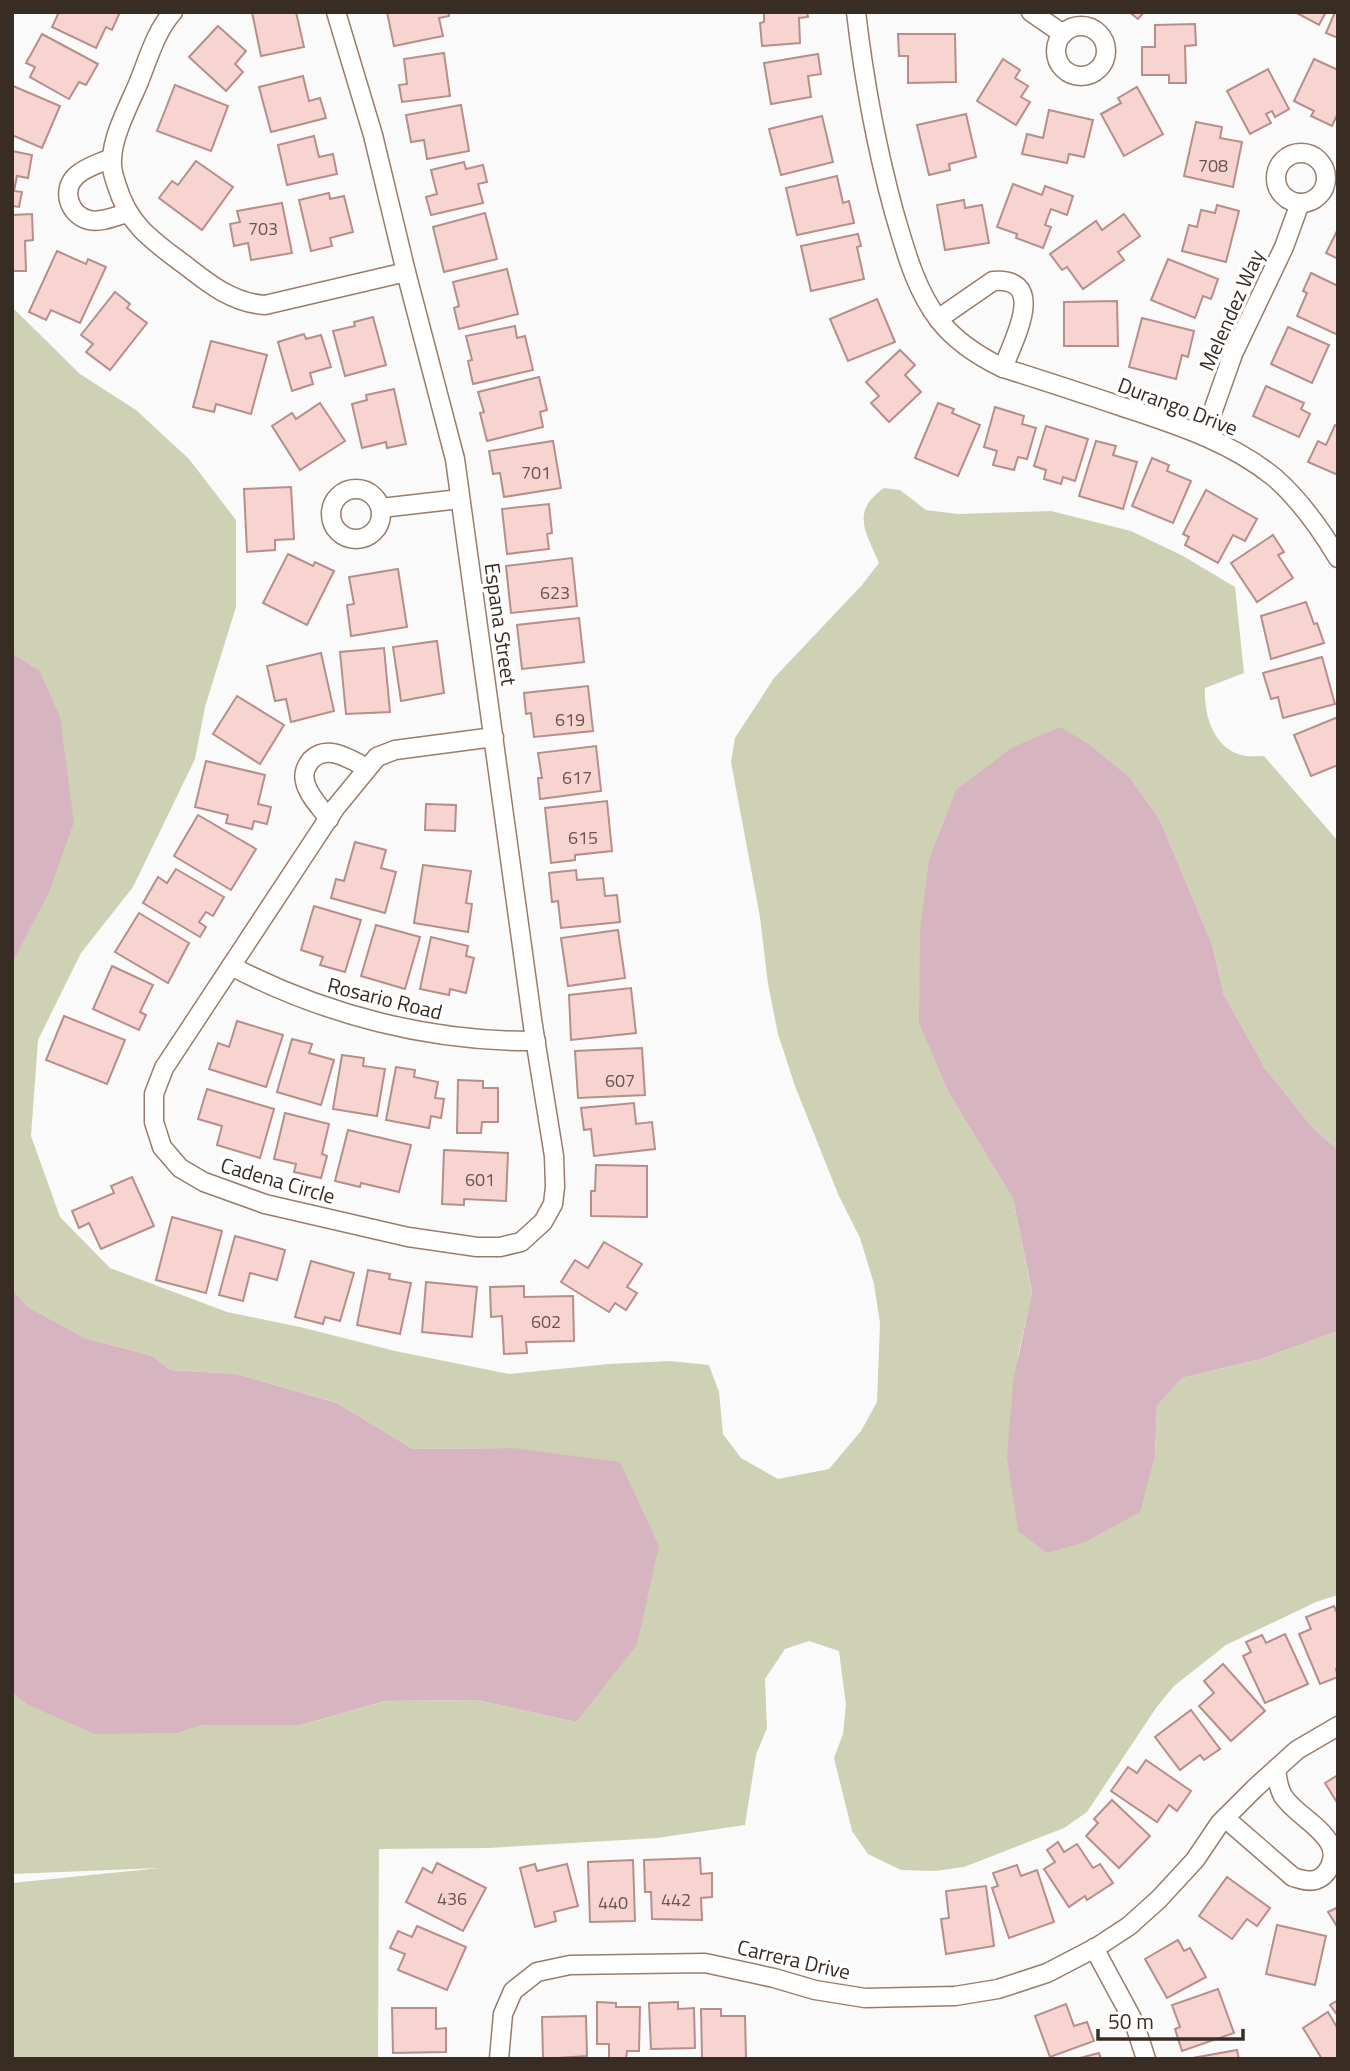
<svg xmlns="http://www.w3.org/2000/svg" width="1350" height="2071" font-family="'Titillium Web',sans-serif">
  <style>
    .green { fill: #cfd1b5 }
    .water { fill: #d6b5c0 }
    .building { fill: #f7d4d0; stroke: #b68e8a; stroke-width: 2 }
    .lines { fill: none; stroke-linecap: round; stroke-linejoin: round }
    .minor-casing { stroke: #9c7c68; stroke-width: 21 }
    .minor { stroke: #fff; stroke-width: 18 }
    .labels { text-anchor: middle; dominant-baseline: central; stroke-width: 7; stroke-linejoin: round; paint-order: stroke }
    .number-label { font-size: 18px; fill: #68564e }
    .street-label { font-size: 21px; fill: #392c23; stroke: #fff }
  </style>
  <rect width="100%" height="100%" fill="#fafafa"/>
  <path class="green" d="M12,307L80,374L136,410L189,459L236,520V607L205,707L195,759L133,887L81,953L38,1040L31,1136L60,1217L110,1268L227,1312L300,1327L395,1351L509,1374L609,1364L670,1361L709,1365L719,1392L723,1434L741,1458L778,1479L829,1469L861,1431L877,1402L880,1323L874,1284L860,1238L838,1194L795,1086L778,1034L768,984L760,917L731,762L735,738L774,678L862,585L879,563C866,532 850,512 884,488L900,490L926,510L958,514L1051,511L1131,531L1183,556L1235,587L1244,673L1205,688C1204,714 1212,746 1241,755C1248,757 1257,756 1264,756L1338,841V1150L1312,1127L1265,1068L1224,995L1212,944L1160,820L1131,779L950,1095L1013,1199L1032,1293L1018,1356L1155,1456L1157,1406L1182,1378L1261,1359L1338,1331V1595L1316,1602L1226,1645L1174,1686L1156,1708L1087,1812L1064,1828L964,1867L935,1871L901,1870L868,1854L852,1831L834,1758L843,1734L846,1705L839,1651L809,1641L785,1649L765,1679L767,1728L756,1755L745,1825L657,1838L489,1848L379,1849L378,2059H12V1883L160,1868L12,1874V1693L26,1704L179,1733L202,1725H301L385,1701L477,1700L576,1722L513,1448L413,1449L337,1403L237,1374L170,1370L153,1356L85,1338L28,1307L12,1289V963L19,946L39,670L12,653Z"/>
  <g class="water">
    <path d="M12,653L39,670L60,717L74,822L49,892L12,963Z"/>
    <path d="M1061,727L1091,746L1131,779L1160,820L1212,944L1224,995L1265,1068L1312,1127L1338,1150V1331L1261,1359L1182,1378L1157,1406L1155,1456L1140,1512L1085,1542L1047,1553L1018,1531L1007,1457L1013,1382L1032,1292L1013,1199L950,1095L919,1023L920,929L929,860L956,790L1013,747Z"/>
    <path d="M12,1289L28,1307L85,1338L153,1356L170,1370L237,1374L337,1403L413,1449L513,1448L620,1462L659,1546L637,1645L576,1722L477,1700L385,1701L301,1725H202L179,1733L95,1734L26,1704L12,1693Z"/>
  </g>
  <g class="building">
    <path d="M59,12H120L112,30L106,27L96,48L52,27Z"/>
    <path d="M252,12H296L304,47L261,56Z"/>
    <path d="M387,12H449V16L439,18L443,36L394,46Z"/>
    <path d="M764,12H807L808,17L799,18L800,43L762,46L760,23L764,22Z"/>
    <path d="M1129,12H1144L1138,19Z"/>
    <path d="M1295,12H1326L1319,25Z"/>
    <path d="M1335,12H1338V38L1326,33Z"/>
    <path d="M1195,24L1196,45L1185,46L1186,83H1169V75H1142V47H1155V25Z"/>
    <path d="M218,26L246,51L235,64L243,72L226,91L189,57Z"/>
    <path d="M42,34L98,64L86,85L79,82L69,99L30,77L35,67L26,63Z"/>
    <path d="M898,34H955L956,82L908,83V56H899Z"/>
    <path d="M444,53L450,96L402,102L399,85L407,84L404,59Z"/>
    <path d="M818,54L821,74L808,76L811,97L771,104L764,63Z"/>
    <path d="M1003,59L1020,70L1015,78L1028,86L1021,97L1030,102L1016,125L977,101Z"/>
    <path d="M1314,59L1338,70V113L1332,126L1311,116L1314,111L1294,101Z"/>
    <path d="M1268,69L1289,109L1275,117L1272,111L1266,114L1271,123L1250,134L1227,91Z"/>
    <path d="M303,76L309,101L320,98L326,118L271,132L259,87Z"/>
    <path d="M175,85L228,106L211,151L157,131Z"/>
    <path d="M13,86L60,106L42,148L12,135Z"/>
    <path d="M1137,87L1163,134L1124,156L1101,114L1121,103L1118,98Z"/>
    <path d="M461,105L469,151L427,159L424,140L411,142L406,115Z"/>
    <path d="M1049,110L1093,120L1084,157L1069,154L1067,163L1022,154L1027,134L1043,138Z"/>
    <path d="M966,114L976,157L949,164L950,170L929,175L917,125Z"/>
    <path d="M822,116L833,162L781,175L769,129Z"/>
    <path d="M1196,122L1222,127L1220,138L1242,142L1233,187L1184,176Z"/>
    <path d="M314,136L319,157L333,154L337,174L287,185L278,145Z"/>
    <path d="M12,151L32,155L28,178L17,176L14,191L22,192L19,207L12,206Z"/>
    <path d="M196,161L233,187L202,230L159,198L172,181L178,185Z"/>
    <path d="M464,162L466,169L483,165L487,182L478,184L483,203L431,215L426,197L437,194L431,170Z"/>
    <path d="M837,176L843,203L849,201L854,223L797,235L786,188Z"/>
    <path d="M1013,184L1042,195L1045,186L1073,196L1067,215L1051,209L1045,225L1051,227L1043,248L1016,238L1017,234L997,227Z"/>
    <path d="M329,193L330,199L344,196L353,232L330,238L332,246L311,251L299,200Z"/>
    <path d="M964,200L965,208L982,205L989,243L945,250L937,205Z"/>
    <path d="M282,203L292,253L251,260L248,243L234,246L230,224L240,222L237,211Z"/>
    <path d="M1217,205L1239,211L1226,262L1182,251L1189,225L1197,227L1201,210L1215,213Z"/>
    <path d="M485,213L497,259L444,272L433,227Z"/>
    <path d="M32,214L33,240L25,241L26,271H12V215Z"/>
    <path d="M1124,214L1140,236L1118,252L1124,260L1083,289L1067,267L1062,270L1050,254L1096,221L1102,230Z"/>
    <path d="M1338,229V259L1326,253Z"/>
    <path d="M858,234L861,246L857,247L864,279L811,291L801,246Z"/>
    <path d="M57,251L86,264L88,259L106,267L80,323L51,310L46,320L29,312Z"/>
    <path d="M1168,259L1218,279L1211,299L1203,296L1195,318L1151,300Z"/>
    <path d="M507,269L518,314L459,329L454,308L459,306L453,282Z"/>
    <path d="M1311,273L1338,286V335L1297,316L1307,293L1303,291Z"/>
    <path d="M115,292L130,304L127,308L147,323L110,370L86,352L93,344L81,335Z"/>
    <path d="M877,299L895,342L848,361L830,319Z"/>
    <path d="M1117,301L1118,346H1064V302Z"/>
    <path d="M373,317L386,365L345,376L333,331L355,326L354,322Z"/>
    <path d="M1142,318L1194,331L1188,357L1182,355L1176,379L1129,367Z"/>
    <path d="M515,326L517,338L525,336L533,370L473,384L468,361L472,360L466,336Z"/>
    <path d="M1288,327L1329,345L1312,383L1271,364Z"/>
    <path d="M304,334L306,339L321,335L331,367L310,373L313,384L292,391L278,342Z"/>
    <path d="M211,341L267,355L251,414L216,404L214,412L193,407Z"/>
    <path d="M900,350L915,365L905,375L921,392L889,422L871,403L879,396L866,382Z"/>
    <path d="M539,377L547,410L540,412L543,427L487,441L480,413L484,412L478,392Z"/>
    <path d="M1266,386L1304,403L1301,409L1310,414L1299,437L1253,416Z"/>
    <path d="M394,389L406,444L387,448L386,442L362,448L352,404L367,400L366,395Z"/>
    <path d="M320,403L345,441L300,470L272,426L292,413L296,419Z"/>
    <path d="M938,403L954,409L952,413L980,425L958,476L915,458Z"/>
    <path d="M995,407L1024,416L1022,424L1036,428L1027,459L1018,457L1014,470L993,465L997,451L984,447Z"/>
    <path d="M1335,425L1338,427V475L1308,462L1318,441L1326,445Z"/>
    <path d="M1046,426L1088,439L1075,481L1063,477L1061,484L1044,479L1046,470L1034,466Z"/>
    <path d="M553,441L561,488L504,497L500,473L493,474L489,451Z"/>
    <path d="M1096,441L1116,446L1113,455L1137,462L1123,509L1079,496Z"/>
    <path d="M1152,458L1169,465L1167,471L1191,481L1173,523L1132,506Z"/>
    <path d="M291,487L294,539L275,540V550L247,552L244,489Z"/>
    <path d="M1206,490L1257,519L1245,541L1233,535L1218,563L1185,545L1189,537L1183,534Z"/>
    <path d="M549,504L552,533L547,534L549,549L507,554L502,509Z"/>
    <path d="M1273,535L1284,552L1278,555L1293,578L1257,602L1231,563Z"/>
    <path d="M288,554L313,566L315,562L334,571L307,625L263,603Z"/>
    <path d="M572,558L577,606L511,613L506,566Z"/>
    <path d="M398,569L407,627L351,636L347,605L354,604L349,577Z"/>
    <path d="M1306,602L1314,624L1317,623L1324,643L1271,659L1261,616Z"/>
    <path d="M579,618L584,662L522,669L517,625Z"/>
    <path d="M437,641L444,693L401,701L393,647Z"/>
    <path d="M384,648L390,712L346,714L340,652Z"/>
    <path d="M321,653L334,711L291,722L286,699L275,701L267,666Z"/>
    <path d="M1322,657L1335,704L1283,718L1278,697L1271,699L1263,673Z"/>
    <path d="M588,686L593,731L534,737L531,713L526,714L524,693Z"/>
    <path d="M237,696L284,725L260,764L213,734Z"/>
    <path d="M1338,717V765L1311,776L1294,735Z"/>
    <path d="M596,746L601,791L540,799L538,778H542L538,753Z"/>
    <path d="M206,761L265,775L258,804L271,807L267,824L254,821L252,829L226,823L228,815L195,807Z"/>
    <path d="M607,801L612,851L575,855V860L551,863L545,808Z"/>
    <path d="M426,804L456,805L455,831L425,830Z"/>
    <path d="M198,815L256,849L231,890L174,856Z"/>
    <path d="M355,842L386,850L381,868L396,872L385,913L331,898L336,879L344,881Z"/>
    <path d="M423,865L471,871L466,903L472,904L468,932L414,923Z"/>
    <path d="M176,869L224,897L213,916L206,912L199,922L206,927L200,937L143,903L158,877L167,883Z"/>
    <path d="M576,870L577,880L603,878L605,896L617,895L620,922L561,928L558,901L552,902L549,873Z"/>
    <path d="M314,906L361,920L345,972L320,965L323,957L301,950Z"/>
    <path d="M139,913L189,943L168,983L115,952Z"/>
    <path d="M376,925L420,937L405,989L361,976Z"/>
    <path d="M618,930L625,978L568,986L561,938Z"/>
    <path d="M431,937L468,946L466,956L474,958L466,993L450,989L449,995L420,989Z"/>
    <path d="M112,966L153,985L140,1012L146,1015L139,1030L93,1009Z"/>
    <path d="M631,988L636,1033L571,1040L569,995Z"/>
    <path d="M64,1016L125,1040L107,1084L46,1060Z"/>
    <path d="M237,1021L283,1035L266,1087L209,1069L218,1043L229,1047Z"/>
    <path d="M292,1039L312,1044L309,1053L334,1060L321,1105L277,1092Z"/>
    <path d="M642,1048L645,1095L578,1098L575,1051Z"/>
    <path d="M342,1055L364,1058L363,1066L385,1069L377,1116L333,1109Z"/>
    <path d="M396,1067L415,1070L414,1077L438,1082L435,1098L444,1099L441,1118L431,1116L429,1128L386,1120Z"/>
    <path d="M458,1080L483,1081V1088H498V1122H482L481,1133H457Z"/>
    <path d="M207,1089L274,1109L260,1158L217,1145L222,1126L198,1119Z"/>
    <path d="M634,1103L636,1124L652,1122L655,1149L594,1156L591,1129L584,1130L581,1108Z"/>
    <path d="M285,1113L329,1124L322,1154L327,1156L321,1178L294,1172L296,1164L274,1159Z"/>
    <path d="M348,1130L411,1145L399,1192L361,1183L360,1187L335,1181Z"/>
    <path d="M444,1150L508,1153L506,1201L464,1199V1205L442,1204Z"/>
    <path d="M596,1165L647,1166V1217L591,1216V1191H595Z"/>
    <path d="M132,1177L154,1226L101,1249L89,1223L79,1228L72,1211L114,1193L111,1186Z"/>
    <path d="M172,1217L222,1231L206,1293L156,1280Z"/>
    <path d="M235,1236L285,1250L277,1280L250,1273L243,1301L219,1295Z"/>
    <path d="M604,1242L642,1264L627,1287L637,1293L626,1310L615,1303L609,1312L561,1282L575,1260L588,1268Z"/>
    <path d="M311,1261L354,1273L340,1321L325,1317L323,1324L295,1317Z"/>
    <path d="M368,1270L390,1274L389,1279L411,1283L400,1334L357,1325Z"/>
    <path d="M426,1282L477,1287L472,1337L422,1332Z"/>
    <path d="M524,1286V1297L573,1296L574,1341L526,1342L527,1353L504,1354L502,1316L491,1317L490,1287Z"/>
    <path d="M1334,1606L1338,1615V1668L1336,1669L1338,1677L1320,1684L1299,1634L1311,1629L1306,1617Z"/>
    <path d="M1285,1634L1308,1684L1265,1703L1243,1656L1251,1652L1246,1642L1262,1635L1266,1643Z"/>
    <path d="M1223,1664L1265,1711L1231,1741L1199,1706L1214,1693L1204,1681Z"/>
    <path d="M1191,1710L1220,1749L1204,1760L1200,1755L1180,1770L1155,1737Z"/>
    <path d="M1146,1760L1191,1791L1177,1811L1169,1805L1157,1822L1111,1791L1128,1767L1137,1773Z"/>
    <path d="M1338,1775V1804L1325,1783Z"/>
    <path d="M1112,1800L1150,1836L1119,1868L1086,1836L1098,1823L1094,1819Z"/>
    <path d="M1058,1842L1064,1852L1077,1844L1093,1868L1100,1864L1113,1883L1087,1900L1085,1896L1069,1907L1044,1869L1055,1862L1047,1850Z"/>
    <path d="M700,1858L701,1874L712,1873V1897L701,1898L702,1920L652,1919L651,1892H645L644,1860Z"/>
    <path d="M633,1860L635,1921L590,1922L588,1862Z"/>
    <path d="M437,1863L486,1888L463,1931L406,1902L423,1868L432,1873Z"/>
    <path d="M535,1864L537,1871L567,1864L578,1906L554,1912L556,1921L535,1927L520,1868Z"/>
    <path d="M1017,1865L1021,1876L1037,1870L1054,1922L1009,1938L992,1888L998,1886L993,1873Z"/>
    <path d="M1227,1877L1270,1908L1257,1926L1247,1919L1232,1939L1199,1916Z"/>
    <path d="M986,1886L994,1946L946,1954L941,1919L949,1918L946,1891Z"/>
    <path d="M1338,1907V1928L1328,1912Z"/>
    <path d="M1277,1925L1326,1936L1315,1985L1266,1974Z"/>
    <path d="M417,1926L466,1947L447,1990L398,1970L405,1954L390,1948L398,1931L412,1937Z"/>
    <path d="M1178,1940L1184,1951L1190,1948L1206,1977L1167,1998L1145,1959Z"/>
    <path d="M1218,1989L1234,2033L1182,2051L1175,2029L1180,2027L1172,2005Z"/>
    <path d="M1338,2000V2016L1330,2005Z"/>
    <path d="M597,2002L616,2003V2007H640L639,2051H627L626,2059H609V2044H597Z"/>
    <path d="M678,2002V2009L694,2008L695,2048L651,2049L649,2003Z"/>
    <path d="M1066,2004L1074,2026L1087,2022L1094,2041L1050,2057L1035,2016Z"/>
    <path d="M392,2008H436V2029L446,2028V2052L393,2053Z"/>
    <path d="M701,2009H721V2016H745L746,2059H702Z"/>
    <path d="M1328,2012L1338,2029V2059H1322L1303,2028Z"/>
    <path d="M586,2016L587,2056L543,2059L542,2017Z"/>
    <path d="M1237,2050L1239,2059H1187Z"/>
    <path d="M1099,2053L1101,2059H1076Z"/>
  </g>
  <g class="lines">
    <defs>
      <g id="minor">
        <path d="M173,12C155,32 148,60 138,84C129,105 112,137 112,160C111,169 114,177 117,186C129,226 153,241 185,265C209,284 233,303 265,305L406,272"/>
        <path d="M336,12L373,135L406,272L455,459L533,1026L554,1156L555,1187L553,1204L543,1222L521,1242L500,1247H477L408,1237L265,1204L204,1182L180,1168L162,1147L154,1122V1094L164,1068L336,807L377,757L395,750L494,737"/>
        <path d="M856,12C864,80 876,146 894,212C905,249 915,289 939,320C956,342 978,356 1003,368C1042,380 1081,393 1120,406C1174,424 1230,441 1275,478C1301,501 1320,528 1338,558"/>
        <path d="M1031,12L1063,34"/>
        <circle cx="1081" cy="51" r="25"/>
        <circle cx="1301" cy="178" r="25"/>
        <path d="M111,158C101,163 85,167 76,176C61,190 69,215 89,220C101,223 116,216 127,213"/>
        <path d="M938,319L993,281C1049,277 1013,341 1003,368"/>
        <path d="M1204,436L1233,354L1284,247L1300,203"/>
        <circle cx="356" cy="514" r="25"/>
        <path d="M381,508L460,499"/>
        <path d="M329,819C321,808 307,794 305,781C303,774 306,766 311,760C328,743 351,760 367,768"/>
        <path d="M231,966C325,1015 430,1042 536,1041"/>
        <path d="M1225,1818L1293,1877C1300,1879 1307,1882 1315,1880C1329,1876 1337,1857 1330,1844C1320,1825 1295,1814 1283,1796C1279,1789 1277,1778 1276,1769"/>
        <path d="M1094,1948L1134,2022L1146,2059"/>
        <path d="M499,2059L503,2014L513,1991L537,1972L570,1965L705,1963L774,1978L815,1990L865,1998L955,1996L998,1989L1047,1973L1097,1947L1129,1926L1159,1899L1195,1860L1220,1823L1255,1788L1297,1750L1338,1726"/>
      </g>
    </defs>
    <use href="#minor" class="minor-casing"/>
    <use href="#minor" class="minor"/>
  </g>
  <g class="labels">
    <g class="number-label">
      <text x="1213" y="165">708</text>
      <text x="263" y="228">703</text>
      <text x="536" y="472">701</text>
      <text x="555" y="592">623</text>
      <text x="570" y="719">619</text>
      <text x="577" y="777">617</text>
      <text x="583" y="837">615</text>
      <text x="620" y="1080">607</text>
      <text x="480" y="1179">601</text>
      <text x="546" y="1321">602</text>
      <text x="452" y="1898">436</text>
      <text x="676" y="1899">442</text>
      <text x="613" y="1902">440</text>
    </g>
    <g class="street-label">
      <text transform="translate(1231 310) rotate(-66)">Melendez Way</text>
      <text transform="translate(1178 406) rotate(21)">Durango Drive</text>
      <text transform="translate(501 624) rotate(82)">Espana Street</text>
      <text transform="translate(385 998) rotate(14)">Rosario Road</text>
      <text transform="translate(278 1180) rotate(16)">Cadena Circle</text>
      <text transform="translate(794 1959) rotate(13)">Carrera Drive</text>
    </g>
  </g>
  <rect width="1350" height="2071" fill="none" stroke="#392c23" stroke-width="28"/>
  <path d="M1098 2029v10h145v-10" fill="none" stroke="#392c23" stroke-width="3.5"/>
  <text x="1108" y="2029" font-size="21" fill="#392c23" stroke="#ffffff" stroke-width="5" paint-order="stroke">50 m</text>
</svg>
